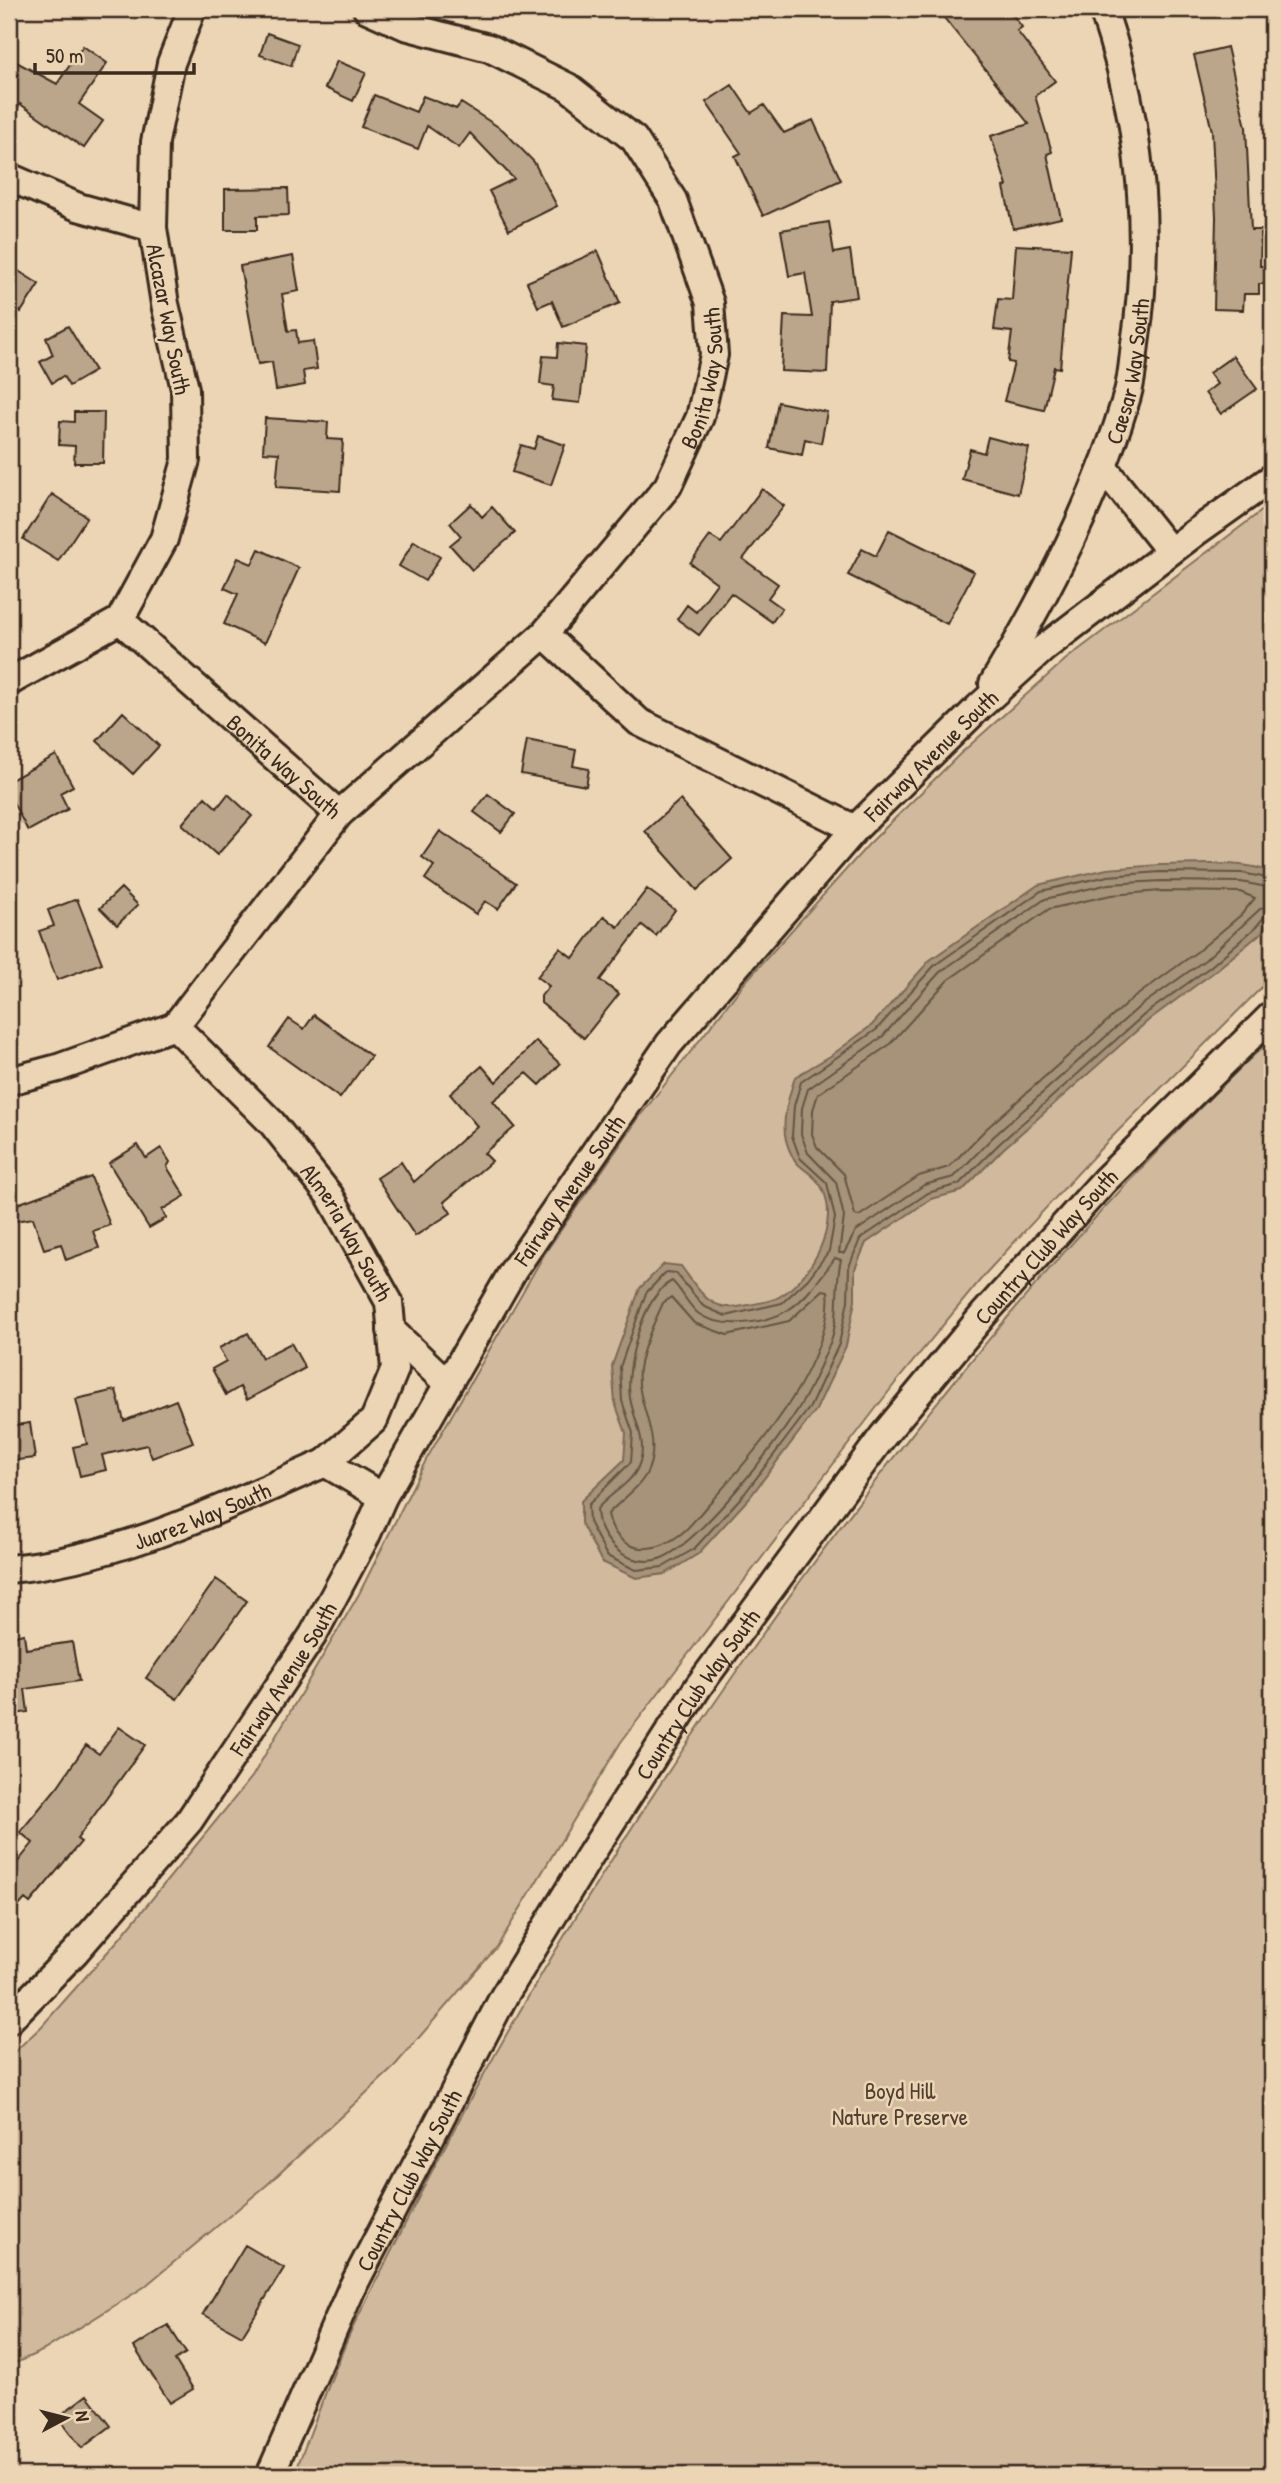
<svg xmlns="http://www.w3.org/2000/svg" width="1281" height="2484" font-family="'Patrick Hand',sans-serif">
<rect width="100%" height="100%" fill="#ecd5b5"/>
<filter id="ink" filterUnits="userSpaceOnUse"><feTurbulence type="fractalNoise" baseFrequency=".0143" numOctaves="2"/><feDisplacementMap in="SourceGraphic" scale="14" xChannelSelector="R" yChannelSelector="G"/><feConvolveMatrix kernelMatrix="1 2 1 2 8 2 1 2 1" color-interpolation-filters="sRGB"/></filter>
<g filter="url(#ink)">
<path fill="#d0b99c" stroke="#86725d" stroke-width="2" d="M1272,503V977L1103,1146L986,1273L896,1382L621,1742L497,1947L391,2070L268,2184L144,2287L44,2350L9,2366V2057L42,2026L120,1938L252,1777L359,1594L426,1460L545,1253L640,1116L747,980L869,844L960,754L1065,660Z
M1272,1038V2475H294C312,2429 329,2382 349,2336C366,2299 386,2263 404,2226C493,2047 597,1876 709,1711C874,1469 1058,1239 1272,1038Z"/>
<path fill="#a7927a" stroke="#7c6855" stroke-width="2" d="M1160,865C1187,865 1251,859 1272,874V918L1261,933L1214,972L1150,1019L1003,1149L962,1191L931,1199L866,1243L855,1269V1301L846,1346L816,1410L750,1497L698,1554L665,1574L636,1578L602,1562L581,1523V1501L624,1460L626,1433L615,1403L612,1366L640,1288L664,1264L681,1266C699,1290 709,1313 743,1306C753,1304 770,1302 779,1297C812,1278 842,1222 821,1186C809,1166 795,1173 786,1140C781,1120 789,1096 795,1077L832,1055L872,1025L930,960L1038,885L1107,869Z"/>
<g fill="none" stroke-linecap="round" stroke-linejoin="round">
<path stroke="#665443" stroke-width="2" d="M1272,879L1242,873L1160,872L1108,876L1041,891L935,965L876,1030L801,1082L794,1106L792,1136L800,1158L827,1183L835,1218L829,1251L808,1279L782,1303L726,1316L703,1306L676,1273L666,1272L646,1293L620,1367L622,1401L633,1433L631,1462L588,1505L589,1522L607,1556L636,1570L663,1567L694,1549L745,1493L810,1407L839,1344L848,1301L849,1267L860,1239L928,1193L959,1184L999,1144L1145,1014L1210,967L1255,928L1265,916L1272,914
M1272,888L1241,882L1161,881L1109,884L1045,899L940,972L882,1037L808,1089L802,1108L801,1134L808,1153L836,1182L844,1217L839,1253H844L856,1231L924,1185L954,1177L993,1137L1139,1007L1205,960L1260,909L1272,906
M1161,891L1240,892L1255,898L1241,915L1198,951L1132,999L986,1129L949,1167L919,1176L859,1216L855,1215L844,1174L817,1147L812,1134L813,1110L818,1094L889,1045L948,980L1049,909L1111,895Z
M835,1258L841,1260C834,1286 841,1315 830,1343C822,1362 813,1384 803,1401C781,1439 700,1542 662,1558C650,1563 637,1561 626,1556C610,1548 597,1528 597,1509C608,1495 631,1484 638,1467C649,1442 634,1422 630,1398C625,1367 642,1296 672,1281C682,1290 688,1306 699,1314C721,1329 766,1324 788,1310C807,1298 822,1276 835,1258Z
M823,1290L828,1291C832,1324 810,1370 793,1397C769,1436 737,1473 706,1507C698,1516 690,1527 681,1534C651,1557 616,1553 608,1514C620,1500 641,1488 648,1470C663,1434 635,1405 639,1369C642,1348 654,1323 663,1303L671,1297L694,1323L727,1335L789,1321Z"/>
</g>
<path fill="#bba68b" stroke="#3b2a1e" stroke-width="2" d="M937,9H1008L1022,27L1017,31L1055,81L1035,96L1052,152L1047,154L1061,218L1013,229L1004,187L1007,186L991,136L1029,124Z
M267,33L298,44L291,66L260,55Z
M83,46L107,63L79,104L103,121L84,148L20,104L9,125V58L57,84Z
M1227,47L1246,127L1251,230H1261L1260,266H1272V284H1259V294H1244L1243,310L1214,309L1216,217L1212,131L1194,55Z
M337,61L366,73L353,101L325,88Z
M732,85L751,113L764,105L784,133L813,120L841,180L763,216L735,156L741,153L706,102Z
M374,95L416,112L423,96L456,109L461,103L503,130L534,162L557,206L509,230L489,191L514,179L470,133L459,148L427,126L418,149L361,127Z
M288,188L289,215L257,216V230H225V189Z
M829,222L834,253L850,250L857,297L830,301L827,373L781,371L784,316L812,317L805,273L789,276L781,230Z
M1016,245L1071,248L1060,368L1054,367L1044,410L1004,401L1014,363L1008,362L1012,332L994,330L998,299L1012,300Z
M598,251L620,303L563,327L552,301L538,307L527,282Z
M293,256L299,291L282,294L288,331L296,330L298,343L313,341L317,369L303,371L305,385L276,390L272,362L258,364L240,266Z
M9,265L39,284L21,312L9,304Z
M68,326L95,371L69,386L63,376L52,383L40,362L53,355L46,338Z
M558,343L586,346L580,403L552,400L554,386L540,384L543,356L557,357Z
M1233,356L1257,389L1221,414L1205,393L1217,384L1209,373Z
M778,402L827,412L821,443L805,439L802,455L769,448Z
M74,412H104L103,463H74L75,446L59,445L60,421L74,422Z
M265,418L328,422L327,439L343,440L340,491L276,487L279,453L263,452Z
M538,436L565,445L551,485L512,472L521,445L534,449Z
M988,437L1029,448L1018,494L962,479L970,449L984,453Z
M762,489L784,506L743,559L778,584L768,598L782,608L772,622L731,593L699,635L677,619L687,605L696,612L717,583L690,563L710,536L721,543Z
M52,494L87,517L58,561L23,539Z
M471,504L482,517L492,507L515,533L472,570L450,545L461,536L450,523Z
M889,530L974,572L947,624L848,575L862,549L876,556Z
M414,541L440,557L425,581L399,566Z
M259,549L299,568L265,643L224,624L238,594L224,588L238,558L252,564Z
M123,712L159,746L133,774L97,741Z
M527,740L576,750L573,766L589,769L586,786L521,774Z
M56,755L73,786L60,793L68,809L28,831L9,795V781Z
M228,794L252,816L217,855L182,824L205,797L217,808Z
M488,794L515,814L501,832L474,812Z
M680,800L732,859L697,890L645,831Z
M440,831L516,883L498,909L485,901L476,914L425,879L434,866L422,857Z
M121,888L138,905L117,925L100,908Z
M647,889L675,910L656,936L642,925L600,980L619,994L584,1038L541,1003V996L549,986L537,977L560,948L573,958L604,916L618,927Z
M77,899L102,963L57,980L39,931L54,926L48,910Z
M314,1015L371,1056L340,1098L269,1047L289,1019L304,1029Z
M536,1041L560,1064L540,1085L527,1073L493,1101L515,1127L484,1153L492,1161L444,1202L451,1213L415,1236L377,1178L401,1162L414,1182L477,1126L450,1094L482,1066L496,1082Z
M138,1145L146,1158L161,1148L170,1162L167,1167L185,1196L162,1210L166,1218L149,1228L109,1163Z
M91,1177L110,1225L93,1231L99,1248L66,1260L61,1244L44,1249L33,1218L9,1222V1207Z
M248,1333L262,1358L291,1343L305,1368L247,1400L240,1387L226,1395L212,1369L226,1361L219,1348Z
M116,1390L124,1421L176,1400L193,1442L152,1458L147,1445L102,1455L106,1470L80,1476L73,1447L87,1444L76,1399Z
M30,1423L35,1458L9,1461V1426Z
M216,1579L247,1601L177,1699L146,1678Z
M24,1634L26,1649L72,1642L79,1681L25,1689L28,1712L9,1715V1637Z
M119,1727L145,1745L77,1839L81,1842L30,1903L25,1899L9,1917V1873L33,1843L20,1832L58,1786L86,1745L99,1754Z
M245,2245L284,2268L242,2336L203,2314Z
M168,2325L186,2353L175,2360L193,2389L170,2403L134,2347Z
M87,2395L111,2426L82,2448L58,2417Z"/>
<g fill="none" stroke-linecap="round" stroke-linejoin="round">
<g stroke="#3b2a1e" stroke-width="32">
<g id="minor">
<path d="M9,177L78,207L153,228"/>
<path d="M1103,467L1170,551"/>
<path id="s1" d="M120,620L339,814"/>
<path d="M544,634L639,722L855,829"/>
<path d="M9,682L120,620L164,539L186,460L185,389L165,304L153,228L155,142L171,63L192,9"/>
<path id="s2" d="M993,684C1047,593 1097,498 1127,396C1132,379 1133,361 1135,344C1153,228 1140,118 1103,9"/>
<path id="s3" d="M175,1026L272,1123L330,1196L389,1302L395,1369L374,1420L325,1463"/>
<path id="s4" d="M9,1081L58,1068L175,1026L339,814L544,634L668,486L700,417L714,355L710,303L673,200L634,139L568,87L489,48L405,26L367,9"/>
<path d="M391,1330L448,1384"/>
<path id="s5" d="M9,1569C120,1559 224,1507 325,1463L383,1497"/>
<path id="s6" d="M9,2020L75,1952L189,1821L313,1635L366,1536L383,1497L513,1271L669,1044L855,829L979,707L1044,648L1196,532L1272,478"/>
<path id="s7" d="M270,2475L351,2290L504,1996L589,1857L698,1687L883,1436L984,1314L1105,1180L1272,1015"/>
</g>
</g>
<use href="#minor" stroke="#ecd5b5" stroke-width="26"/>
</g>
</g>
<g text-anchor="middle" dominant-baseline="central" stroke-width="5" stroke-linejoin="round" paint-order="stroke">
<g font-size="23" fill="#3b2a1e" stroke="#ecd5b5">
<text transform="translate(169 319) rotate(79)">Alcazar Way South</text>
<text stroke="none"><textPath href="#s2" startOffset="343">Caesar Way South</textPath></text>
<text stroke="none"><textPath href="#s4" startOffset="1024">Bonita Way South</textPath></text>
<text stroke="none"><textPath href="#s6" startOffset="1573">Fairway Avenue South</textPath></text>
<text stroke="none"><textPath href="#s1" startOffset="220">Bonita Way South</textPath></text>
<text stroke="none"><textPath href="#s6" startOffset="1006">Fairway Avenue South</textPath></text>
<text stroke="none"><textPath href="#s3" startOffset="270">Almeria Way South</textPath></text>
<text stroke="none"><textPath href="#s7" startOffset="1460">Country Club Way South</textPath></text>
<text stroke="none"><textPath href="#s5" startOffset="201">Juarez Way South</textPath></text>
<text stroke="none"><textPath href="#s6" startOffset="439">Fairway Avenue South</textPath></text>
<text stroke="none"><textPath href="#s7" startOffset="892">Country Club Way South</textPath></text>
<text stroke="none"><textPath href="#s7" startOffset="326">Country Club Way South</textPath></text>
</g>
<g font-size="23" fill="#513f31" stroke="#ecd5b5">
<text x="900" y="2090">Boyd Hill<tspan x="900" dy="26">Nature Preserve</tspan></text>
</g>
</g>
<rect width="1281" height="2484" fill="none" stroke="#ecd5b5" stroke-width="35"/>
<rect x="18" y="18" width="1246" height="2449" fill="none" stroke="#3b2a1e" stroke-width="2.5" filter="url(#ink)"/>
<g transform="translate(66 2418) rotate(83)" stroke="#ecd5b5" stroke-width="5" paint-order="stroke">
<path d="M0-5L12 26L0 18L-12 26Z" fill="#3b2a1e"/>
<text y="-10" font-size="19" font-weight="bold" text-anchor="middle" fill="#3b2a1e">N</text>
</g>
<path d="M35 63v10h159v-10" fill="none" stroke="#3b2a1e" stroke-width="3.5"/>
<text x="46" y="63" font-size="21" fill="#3b2a1e" stroke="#ecd5b5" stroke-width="5" paint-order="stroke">50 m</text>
</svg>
